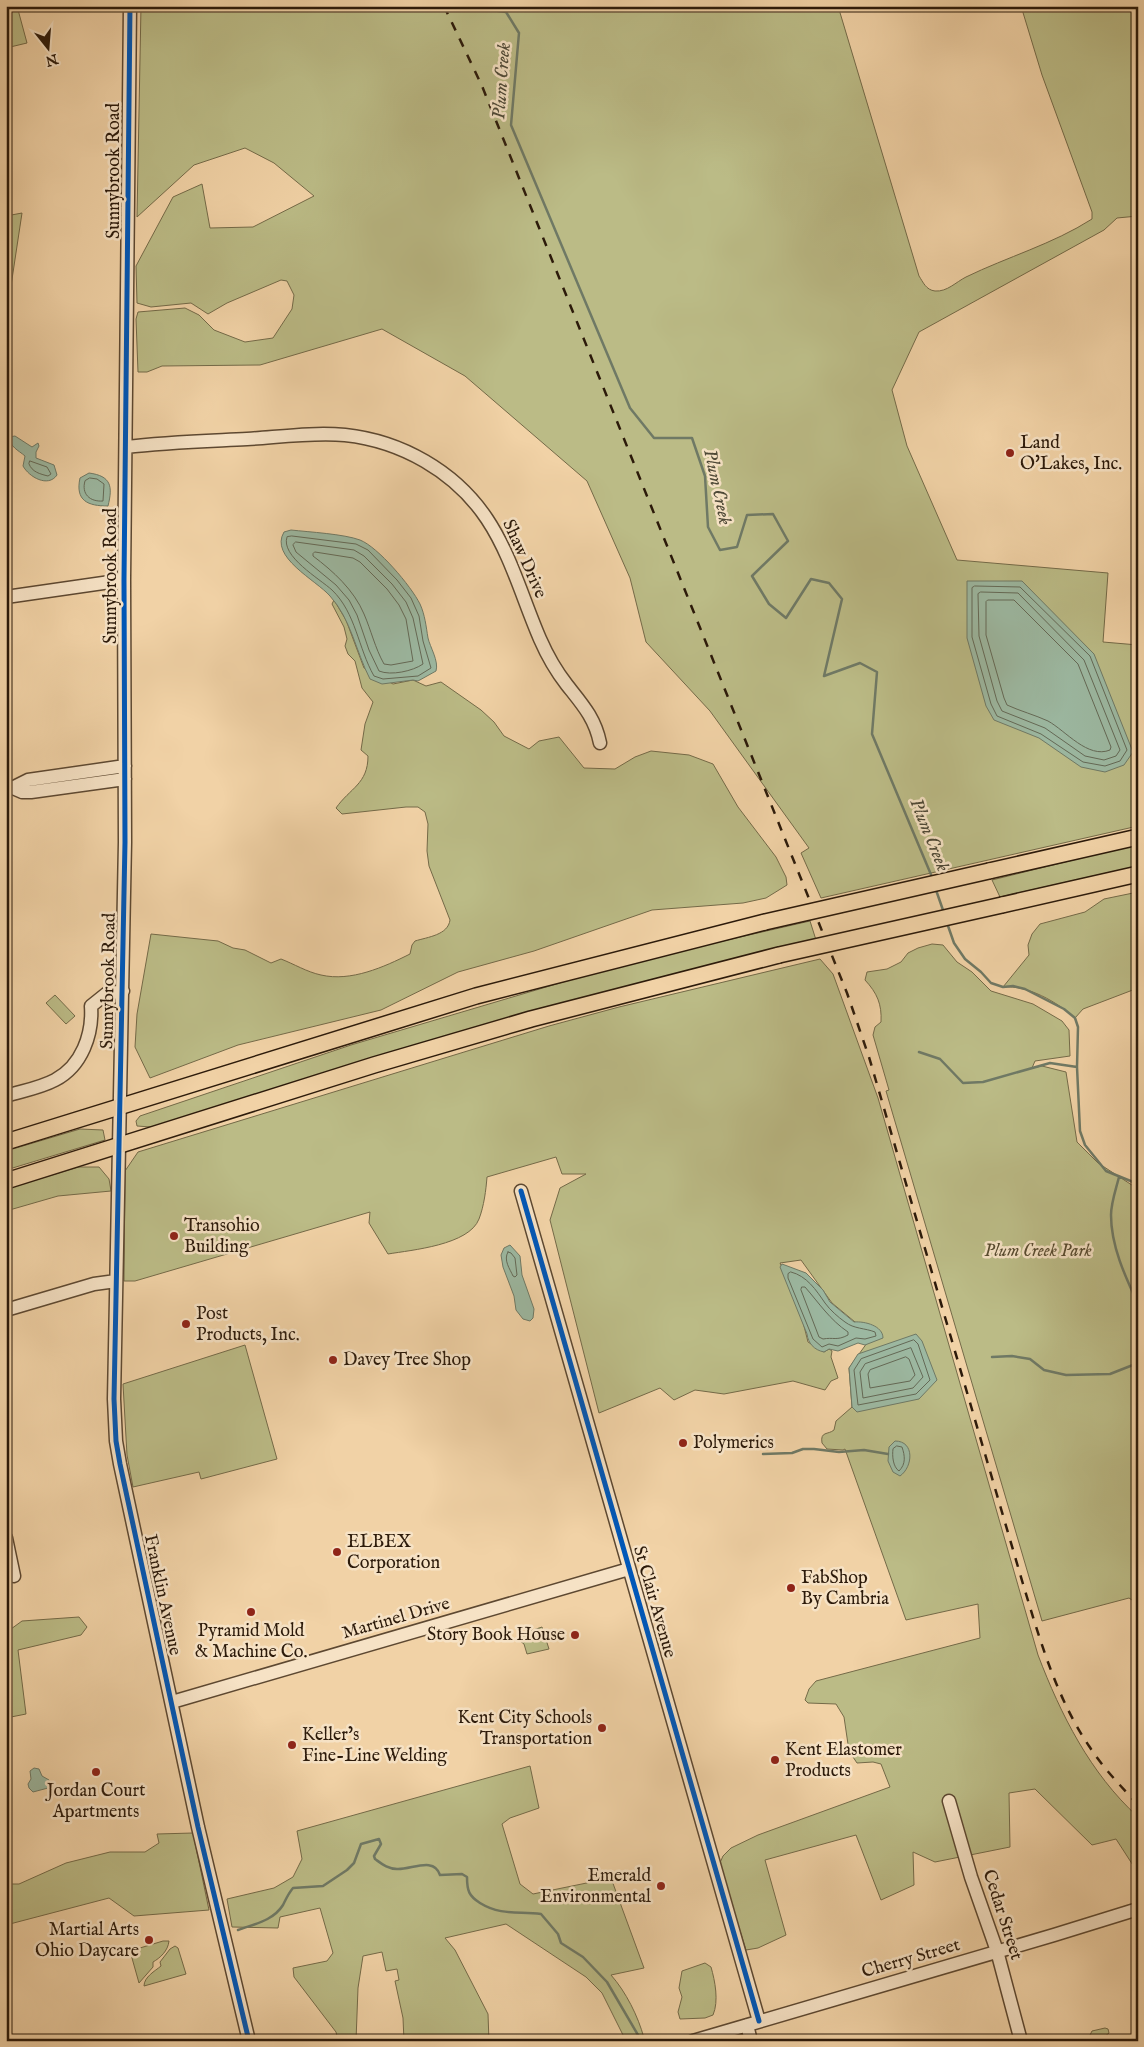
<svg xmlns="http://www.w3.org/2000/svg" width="1144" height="2047" font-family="'IM FELL English',serif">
<rect width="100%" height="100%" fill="#f1d2a6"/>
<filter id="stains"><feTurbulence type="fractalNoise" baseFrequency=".004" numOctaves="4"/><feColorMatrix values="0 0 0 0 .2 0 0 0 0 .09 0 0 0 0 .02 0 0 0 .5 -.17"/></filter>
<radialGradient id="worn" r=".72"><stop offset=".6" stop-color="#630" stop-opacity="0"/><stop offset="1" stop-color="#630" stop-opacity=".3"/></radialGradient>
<path fill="#bbbb86" stroke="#746a48" d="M6,6H17L27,43L6,48Z
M141,6H838L919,276C923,282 926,290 935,291C947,292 956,282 966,277C1007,257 1053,244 1092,219V212L1042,75L1021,6H1138V216L1117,218L1104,230L919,332L892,390L907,446L957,560L1108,573L1103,642L1138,645V826L821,898L801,853L809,848L710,711L646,642L630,578L587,481L465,376L382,329L260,365L162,366L147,372H138L136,319L138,312L185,308L199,315L214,330L245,342L273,338L292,309L294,295L287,281L281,280L227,303L208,314L191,303L151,307L137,303L136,266L173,197L202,184L210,228L253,227L314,196L274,163L245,148L194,165L137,217Z
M22,213L6,319V216Z
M334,600L346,620L364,668L393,684L413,680L426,686L441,682L481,710L494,722L504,736L529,749L539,741L559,737L584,768L615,769L635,757L651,751L689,755L713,764L738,807L776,857L786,877L787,885L766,898L743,903L652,910L534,951L458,972L381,1010L238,1045L150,1078L135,1047L137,1014L151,934L218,941L233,948L245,950L271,963L281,959C294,964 307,972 321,975C351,982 384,967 410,954L412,945L415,941C428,937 448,935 450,920L429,866L427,851L428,824L425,812L418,807H406L342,814L336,808C350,788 368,784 368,756L361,750L365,724L373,702L362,688L355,661L348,654L345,646L347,639L344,627L332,604Z
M1138,844V866L1000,897L992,880Z
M1138,892V988L1083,1009L1075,1018C1057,1002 1028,985 1003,987L1029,955L1028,945L1032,934L1040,924L1085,912L1104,899Z
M810,921L816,940L172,1123L151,1127L137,1126L136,1121L140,1116L351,1045L627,963Z
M932,944L943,945L957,962L972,972L991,991L1033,1004L1062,1021L1069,1030L1070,1056L1035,1061L1032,1068L1042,1066L1066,1072L1077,1142L1098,1163L1138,1189V1604L1129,1598L1042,1621L886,1091L889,1090L873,1035L875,1027L881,1022C882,1004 877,993 865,980L867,972L887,969L901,962L908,953L918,948Z
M820,959L833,974L878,1098L1038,1655C1061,1715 1090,1773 1138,1817V1873L1116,1839L1092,1845L1035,1789L1009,1793L1010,1847L935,1862L913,1852L914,1885L881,1900L856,1835L765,1860L786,1935L758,1948L746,1950L719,1865L723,1856L731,1848L758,1835L890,1787L881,1764L873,1762L857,1763L849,1751L844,1717L836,1704L808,1703L805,1700L809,1689L816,1681L980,1638L978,1604L906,1620L845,1449L843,1450L827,1449L822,1443C820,1431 828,1435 834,1430L836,1421L852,1407L849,1368L872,1336L832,1303L801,1260L780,1263L798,1302L808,1342L824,1352L829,1349L832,1351L831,1357L838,1378L831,1381L825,1390L793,1381L724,1394L695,1390L674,1400L660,1388L599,1413L550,1220L560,1188L586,1174H562L556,1157L487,1177C486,1190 484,1206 479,1219C469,1245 412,1250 388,1254L369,1223L370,1212L135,1281H124L125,1171L138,1152L549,1026L619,1007Z
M55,995L75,1016L66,1024L46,1003Z
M80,1129L103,1130L105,1140L6,1170V1151Z
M78,1167H99L109,1179L111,1191L58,1196L6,1211V1189Z
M245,1345L277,1459L201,1479L199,1472L133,1487L127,1455L123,1384Z
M79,1617L87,1627L81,1635L18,1650L26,1714L6,1718V1629H11L22,1621Z
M542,1627L549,1649L527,1654L524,1644L520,1641L521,1634Z
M530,1766L539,1808L510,1818L502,1824L520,1884L533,1894L611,1878L644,1968L611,1975C626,1992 638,2016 644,2038L639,2041L625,2039L602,1993L586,1977L506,1924L445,1938L455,1950L488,2014L489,2041H404L403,2018L395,1981L399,1980L397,1969L386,1971L382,1952L363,1956L358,1988L356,2041L338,2040L336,2032L294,1977L293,1968L327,1961L333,1953L320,1908L280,1917L278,1928L232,1927L227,1899L274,1888L293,1877L302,1859L297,1831Z
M193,1833L209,1910L134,1916L109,1898L6,1925V1884H19L66,1863L110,1852H145L159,1843L157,1834Z
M163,1941H169C168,1951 160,1958 153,1962V1967L139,1983L130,1951Z
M175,1946L178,1948L186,1974L144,1986C144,1977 155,1971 161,1966L160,1962L170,1949Z
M705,1963L711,1967C715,1981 719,2001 713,2015L705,2018L680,2019L678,2012L682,1997L679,1988L682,1971Z
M1105,2028L1108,2029L1109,2033L1099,2041H1078L1089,2037L1092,2031Z"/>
<path fill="#9cb8a1" stroke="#6f7965" d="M15,436L32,447L38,443L39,446L36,452V458L54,465L57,475C48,488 29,477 23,466L25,456C18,450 10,447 9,437Z
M89,473C111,476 113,486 108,506C88,506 75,501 80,478Z
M291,530C309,532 344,534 360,540C378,547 411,586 420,604C425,615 426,626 428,638C430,647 439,661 436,671L418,681L413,680L382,684L370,679C356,652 351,619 330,596C316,580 269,557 284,532Z
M967,581H1022L1094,654L1133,752L1124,765L1105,772L1081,767L1039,738L994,720L986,706L967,638Z
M510,1245L520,1256L522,1275L534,1309L533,1318L530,1321L523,1319L516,1310L514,1296L503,1267L501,1255L504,1248Z
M782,1264L806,1273L823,1290L830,1302L854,1322C865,1321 883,1326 883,1338L865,1345L858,1343L838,1351L829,1349L824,1352C814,1350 808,1343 807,1334L780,1267Z
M916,1334L922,1341L937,1380L919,1399L857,1412L852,1407L849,1368L858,1354Z
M895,1441C915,1441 913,1467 900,1476L893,1472L888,1461L889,1447Z
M34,1768L39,1769L42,1776L49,1780L50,1784L48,1788L33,1792L29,1788L28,1784L31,1779L30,1771Z"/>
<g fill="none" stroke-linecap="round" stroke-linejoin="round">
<path stroke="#646956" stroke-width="1" d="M30,461L47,467L51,474L48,476C40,474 32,472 29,464Z
M90,478L97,479L104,484L103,501C90,502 81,494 85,481Z
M292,536L356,544L368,550L397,580L411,598L419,616L423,641L431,668L418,676L383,679L374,676C358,648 356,613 332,590C320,579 280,556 287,537Z
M296,542L354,550L364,556L392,584L406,602L413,618L423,664C413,671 391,676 379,671L369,650L357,615L349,600L336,585L296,552L293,545Z
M315,552L353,558L360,562L387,589L399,605L406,619L413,661L391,665L384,664C375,648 371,630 364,614C354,590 333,571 313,556V554Z
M975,586L1020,587L1090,656L1127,750L1120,761L1105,766L1083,762L1041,734L997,716L991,704L972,637V588Z
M981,592L1018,593L1084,660L1120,750L1116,756L1104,760L1085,756L1045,728L1002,711L997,701L979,636L978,594Z
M988,600H1014L1078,664L1111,747L1110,750C1088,759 1066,731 1048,721C1035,715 1020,711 1007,705L1004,698L986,635V602Z
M508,1252L511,1253L515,1258L517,1275L515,1277L513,1276C510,1269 503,1260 508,1252Z
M791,1272C807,1276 816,1290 825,1303C830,1310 838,1317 845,1322C854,1329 865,1328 875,1332L876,1336L865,1339L856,1338L838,1346L829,1344L822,1347L813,1339L788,1278V1274Z
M802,1287H805C819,1303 830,1320 848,1332V1335C837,1341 833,1337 823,1339L819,1337L801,1290Z
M914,1340L918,1344L930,1380L916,1394L858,1405L854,1370L861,1359Z
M911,1348L923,1377L913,1388L863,1398L860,1372L865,1364Z
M906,1357L909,1359L915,1375L910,1381L870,1388L868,1374L870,1370Z
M897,1446L902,1447C905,1456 906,1464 899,1471C893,1467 892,1456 893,1449Z"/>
<path stroke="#6f7965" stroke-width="2.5" d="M473,6L476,8L506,12L519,33L511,125L630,408L654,438H692L705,476L708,527L720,550L737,547L747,515L773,514L788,541L752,576L769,604L786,618L811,579L829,583L842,599L824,676L860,663L877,672L872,734L932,877
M936,890L944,913
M947,923L954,943L965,959L981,972L991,983L1003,987L1013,986L1025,989L1064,1009L1075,1018L1078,1027L1077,1067L1080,1131L1085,1145L1106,1171L1138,1184
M919,1052L940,1059L963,1083L983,1082L1050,1063L1077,1067
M1119,1177C1116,1189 1111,1203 1111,1215C1111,1246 1125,1276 1138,1304
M992,1357L1012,1356L1030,1359L1044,1370L1066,1375L1110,1374L1138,1363
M763,1454L792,1453L803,1449H814L839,1452L864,1450L888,1454
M238,1930C254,1924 273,1921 283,1905C286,1899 288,1894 293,1888L323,1886L347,1870L354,1863L361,1844L379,1839L381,1844L374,1856L375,1859C382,1864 388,1869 397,1869C411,1870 434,1856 440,1875L462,1874L467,1877C467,1891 469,1896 480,1903C501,1916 519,1911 541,1914L558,1934L561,1943L583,1957L607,1982L638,2035"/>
<g stroke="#5d4831" stroke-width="15">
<path id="minor" d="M130,6L124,580L125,842L114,1399L116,1441L120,1464L198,1827L249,2041
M126,447C166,442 207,441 247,439C279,437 313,432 345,435C401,441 455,471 487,519C511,555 523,600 540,639C547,655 556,671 567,685C582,704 595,718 600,743
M6,597L124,580
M6,785L22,792H31L125,779
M12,788L28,780L125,766
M6,1096C22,1091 40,1088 55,1080C82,1066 93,1034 91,1006L106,994L123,991
M521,1191L759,2021
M6,1310L94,1284L116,1281
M6,1538L14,1576
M172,1702L629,1569
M949,1801L971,1877L997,1951L1021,2041
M747,2025L751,2041
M693,2041L1054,1935L1138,1909"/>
</g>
<g stroke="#2c1a0a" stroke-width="18">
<path id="major" d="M989,871L1138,837
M1002,905L1138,874
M6,1142L476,996L765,922
M6,1181L374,1065L531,1019L779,955"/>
</g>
<use href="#minor" stroke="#f6e2c5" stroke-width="12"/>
<use href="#major" stroke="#f1d2a6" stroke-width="15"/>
<path stroke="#2c1a0a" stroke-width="2.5" stroke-dasharray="9 9" stroke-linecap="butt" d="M444,6L482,86L847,993L869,1057L1023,1584C1040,1640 1056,1697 1089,1746C1103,1768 1121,1786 1138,1805"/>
<g stroke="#2c1a0a" stroke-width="18" stroke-linecap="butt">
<path id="major-bridge" d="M765,922L989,871
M779,955L1002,905"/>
</g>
<use href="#major-bridge" stroke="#f1d2a6" stroke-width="15"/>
<g stroke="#f6e2c5" stroke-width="8">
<path id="cycleway" d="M130,6L124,580L125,842L114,1399L116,1441L120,1464L198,1827L249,2041
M521,1191L759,2021"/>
</g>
<use href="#cycleway" stroke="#0057b8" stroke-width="5"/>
</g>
<g fill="#8f2418" stroke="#f6e2c5" stroke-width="2">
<circle cx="1010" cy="453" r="5"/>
<circle cx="174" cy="1236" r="5"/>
<circle cx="186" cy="1324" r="5"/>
<circle cx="333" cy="1360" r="5"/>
<circle cx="683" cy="1443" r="5"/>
<circle cx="337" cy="1552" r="5"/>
<circle cx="791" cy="1588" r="5"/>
<circle cx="251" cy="1612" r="5"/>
<circle cx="575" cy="1635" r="5"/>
<circle cx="602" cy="1728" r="5"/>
<circle cx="292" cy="1745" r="5"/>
<circle cx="775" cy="1760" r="5"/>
<circle cx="96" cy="1772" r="5"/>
<circle cx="661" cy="1886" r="5"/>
<circle cx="149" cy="1940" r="5"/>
</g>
<g text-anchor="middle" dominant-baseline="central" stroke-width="5" stroke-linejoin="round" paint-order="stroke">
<g font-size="18" fill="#2c1a0a" stroke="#f6e2c5">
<text transform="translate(114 171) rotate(-90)">Sunnybrook Road</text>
<text transform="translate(524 559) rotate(66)">Shaw Drive</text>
<text transform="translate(111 576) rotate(-90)">Sunnybrook Road</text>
<text transform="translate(109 981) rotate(-89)">Sunnybrook Road</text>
<text transform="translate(162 1595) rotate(78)">Franklin Avenue</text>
<text transform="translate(654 1602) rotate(74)">St Clair Avenue</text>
<text transform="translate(396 1619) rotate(-16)">Martinel Drive</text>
<text transform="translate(1002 1915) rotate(72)">Cedar Street</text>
<text transform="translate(911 1959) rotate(-16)">Cherry Street</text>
</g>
<g font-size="18" fill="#2c1a0a" stroke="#f6e2c5" text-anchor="start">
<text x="1020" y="443">Land<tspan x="1020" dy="21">O'Lakes, Inc.</tspan></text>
<text x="184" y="1226">Transohio<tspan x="184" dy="21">Building</tspan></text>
<text x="196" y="1314">Post<tspan x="196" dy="21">Products, Inc.</tspan></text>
<text x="343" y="1360">Davey Tree Shop</text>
<text x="693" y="1443">Polymerics</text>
<text x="347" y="1542">ELBEX<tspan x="347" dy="21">Corporation</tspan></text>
<text x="801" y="1578">FabShop<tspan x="801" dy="21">By Cambria</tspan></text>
<text x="251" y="1631" text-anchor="middle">Pyramid Mold<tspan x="251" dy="21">&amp; Machine Co.</tspan></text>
<text x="565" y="1635" text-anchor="end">Story Book House</text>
<text x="592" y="1718" text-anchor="end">Kent City Schools<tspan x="592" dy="21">Transportation</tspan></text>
<text x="302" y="1735">Keller’s<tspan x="302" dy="21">Fine-Line Welding</tspan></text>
<text x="785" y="1750">Kent Elastomer<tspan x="785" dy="21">Products</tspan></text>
<text x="96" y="1791" text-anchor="middle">Jordan Court<tspan x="96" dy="21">Apartments</tspan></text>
<text x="651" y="1876" text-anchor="end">Emerald<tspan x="651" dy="21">Environmental</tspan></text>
<text x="139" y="1930" text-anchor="end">Martial Arts<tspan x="139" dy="21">Ohio Daycare</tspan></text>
</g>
<g font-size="18" font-style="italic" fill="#574a2f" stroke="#f6e2c5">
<text x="1038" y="1251">Plum Creek Park</text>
</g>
<g font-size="19" font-style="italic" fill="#4e4937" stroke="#f6e2c5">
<text transform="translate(502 81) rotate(-86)">Plum Creek</text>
<text transform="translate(717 487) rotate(78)">Plum Creek</text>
<text transform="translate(929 835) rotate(68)">Plum Creek</text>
</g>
</g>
<rect width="1144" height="2047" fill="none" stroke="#f1d2a6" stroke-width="25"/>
<rect x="8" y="8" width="1129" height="2032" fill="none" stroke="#2c1a0a" stroke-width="2.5"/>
<rect x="12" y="12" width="1119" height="2022" fill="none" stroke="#2c1a0a"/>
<g transform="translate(48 48) rotate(163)" stroke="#f6e2c5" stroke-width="4" paint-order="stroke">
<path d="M0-4L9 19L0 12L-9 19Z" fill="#2c1a0a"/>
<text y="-8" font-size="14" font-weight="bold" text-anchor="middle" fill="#2c1a0a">N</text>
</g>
<rect width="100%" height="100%" filter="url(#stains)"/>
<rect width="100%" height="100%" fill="url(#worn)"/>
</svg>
